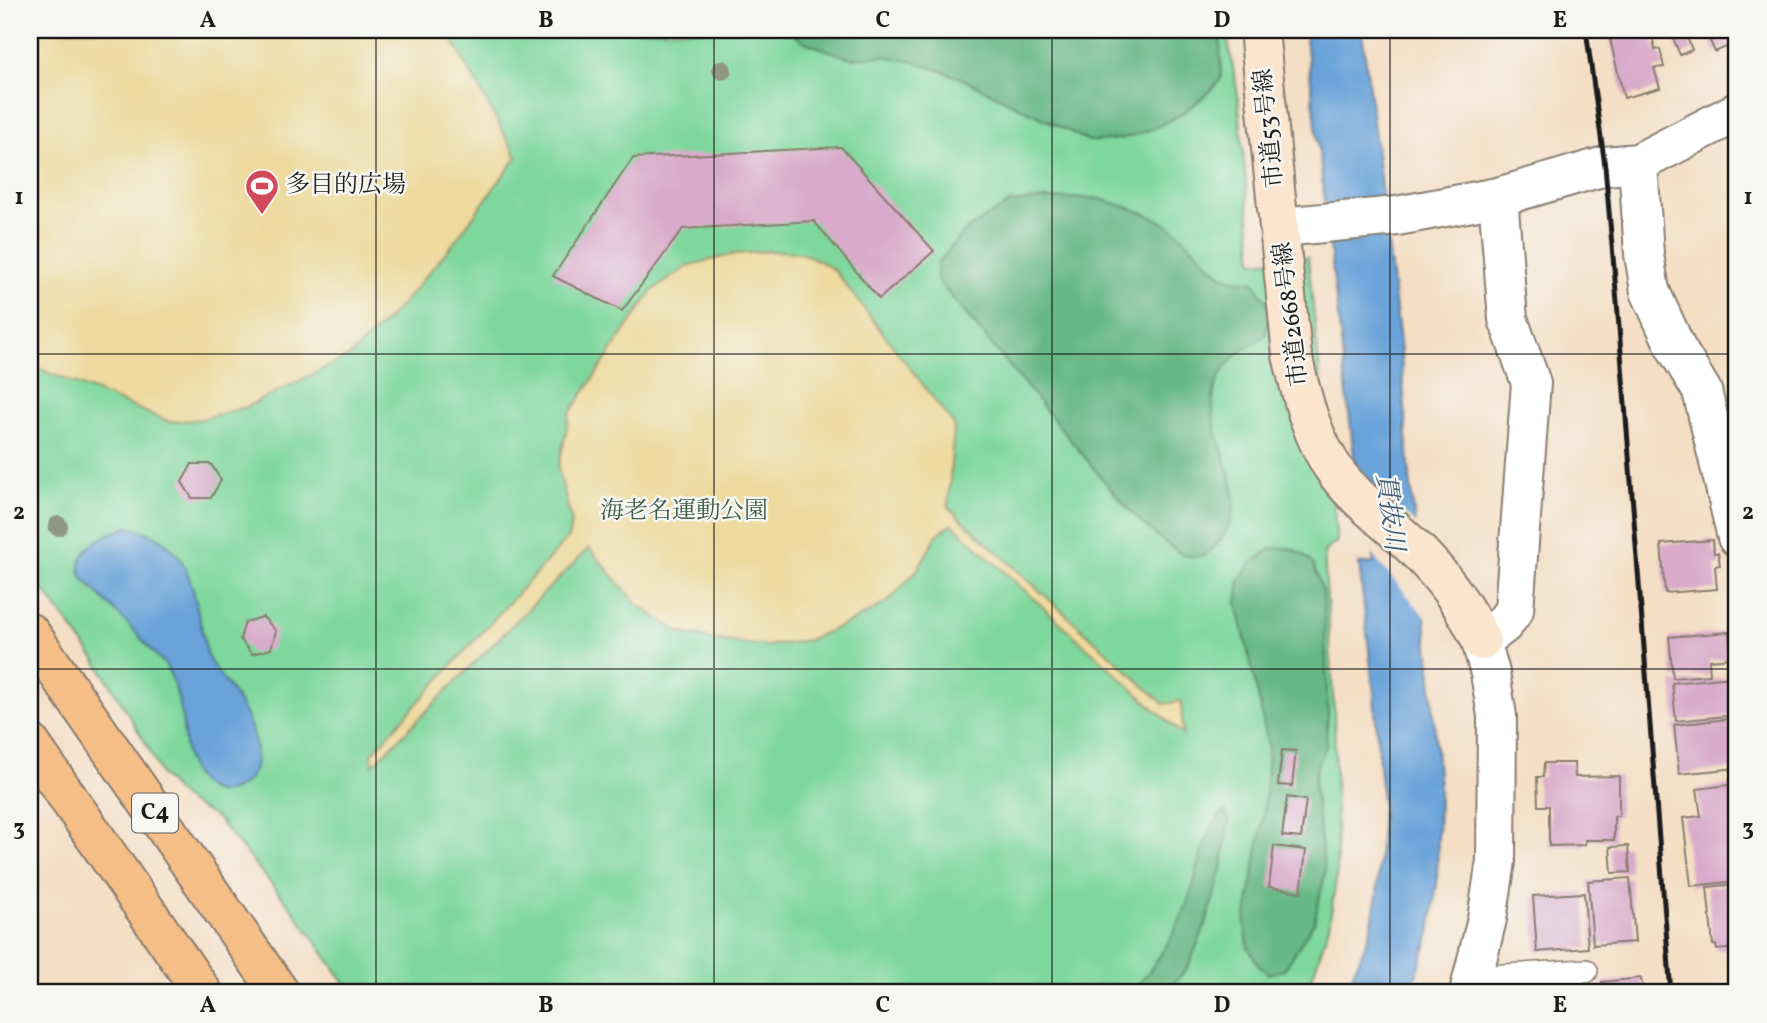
<svg xmlns="http://www.w3.org/2000/svg" width="1767" height="1023" font-family="Vollkorn,'Noto Serif JP',serif">
<rect width="100%" height="100%" fill="#f6f6f2"/>
<filter id="ink" filterUnits="userSpaceOnUse"><feTurbulence type="fractalNoise" baseFrequency=".0143" numOctaves="2"/><feDisplacementMap in="SourceGraphic" scale="14" xChannelSelector="R" yChannelSelector="G"/><feConvolveMatrix kernelMatrix="1 2 1 2 8 2 1 2 1" color-interpolation-filters="sRGB"/></filter>
<filter id="wash" filterUnits="userSpaceOnUse"><feTurbulence type="fractalNoise" baseFrequency=".00686" numOctaves="4" result="noise"/><feDisplacementMap in="SourceGraphic" scale="28" xChannelSelector="R" yChannelSelector="G"/><feGaussianBlur stdDeviation="1.57" result="paint"/><feColorMatrix in="noise" values="0 0 0 0 0 0 0 0 0 0 0 0 0 0 0 0 0 1.4 0 .05"/><feComposite in="paint" operator="in"/></filter>
<g filter="url(#wash)">
<rect width="100%" height="100%" fill="#f4dec4"/>
<path fill="#7ed79c" stroke="#4d7a5c" stroke-width="2" d="M30,30H1226L1238,96L1253,262L1308,257L1337,541L1324,552L1334,711L1337,872L1329,926L1307,993H352L293,910L217,818L185,800L161,775L148,747L99,665L30,571Z"/>
<path fill="#66b884" stroke="#416a50" stroke-width="2" d="M786,30H1220L1221,79C1189,116 1138,143 1089,141L956,76L914,62L883,56L850,58L807,43Z
M1096,198C1122,205 1148,212 1171,227C1191,240 1211,274 1233,280C1240,282 1247,280 1254,282L1271,309L1265,336C1242,350 1223,360 1215,388C1200,447 1269,497 1209,552C1199,560 1185,557 1175,550C1135,523 1104,480 1073,443C1028,388 983,334 937,280V264L966,230L1010,203L1045,199Z
M1272,548H1289L1303,554L1313,564L1323,591L1328,714L1326,747L1317,765L1314,785L1325,874L1314,922L1284,970L1269,974L1259,966L1248,947L1245,922L1264,814L1268,746L1258,695L1237,604L1240,579L1251,563Z
M1225,811L1229,820L1222,869L1206,924L1188,967L1166,993H1129C1153,973 1179,927 1190,896C1199,868 1202,832 1225,811Z"/>
<path fill="#eeda9e" stroke="#857b5d" stroke-width="2" d="M30,30H447L517,157L452,245L398,309L350,356L246,407L202,419L170,422L37,368L30,361Z
M770,251C799,251 811,254 834,270L954,425L948,507L1164,704L1181,701L1183,735L952,524L937,535L918,569L888,602L851,622L808,640L766,646L716,640L679,632L638,605L589,548L373,765L372,753L568,538L572,522L558,469L570,413L652,291L688,266L734,254Z"/>
<path fill="#69a3d9" stroke="#42607a" stroke-width="2" d="M1305,30H1362L1400,342L1410,478L1430,664L1439,790L1437,884L1430,933L1411,993H1345L1370,933L1377,895L1382,805L1374,694L1359,564L1374,563L1354,456Z
M128,527C190,539 191,583 203,635C205,641 205,649 207,655C211,665 219,674 225,682C241,704 257,730 256,759C256,785 223,803 203,785C183,767 185,741 182,716C179,700 174,680 166,666C162,660 156,656 151,650C130,624 105,602 82,577C71,550 106,534 128,527Z"/>
<path fill="#f4dec4" d="M1352,461L1377,491L1419,526L1429,621L1368,550Z"/>
<g id="blocks">
<path fill="#d9aaca" d="M1651,30L1655,50L1660,49L1664,67L1654,68L1660,88L1624,98L1608,31Z
M1670,30H1684L1692,50L1680,55Z
M1705,30H1737V42L1715,52Z
M841,147L934,251L879,299L814,221L683,229L622,311L553,276L633,158Z
M192,464H211L221,480L211,498H192L182,482Z
M1713,540L1714,553H1718L1720,565L1715,566L1717,589L1665,593L1661,544Z
M263,617L276,631L271,649L252,654L240,639L245,622Z
M1729,632L1731,658L1709,660L1710,675L1673,678L1669,637Z
M1732,677L1736,715L1676,721L1672,683Z
M1737,718V768L1679,774L1674,725Z
M1282,750L1296,751L1292,786L1278,785Z
M1544,763H1574L1575,777L1619,776V816H1614V840H1585V845L1549,846V806H1538L1537,777H1543Z
M1737,784V881L1691,886L1683,818L1701,816L1697,789Z
M1287,797L1306,800L1301,838L1282,836Z
M1274,846L1306,850L1301,892L1269,887Z
M1628,846L1630,872L1612,873L1610,847Z
M1630,878L1635,942L1593,945L1588,881Z
M1737,884V948L1717,950L1716,945H1713L1707,887Z
M1584,893L1588,948L1537,952L1533,896Z
M1641,978L1643,993H1603L1602,982Z"/>
</g>
</g>
<g filter="url(#ink)">
<use href="#blocks" fill-opacity="0" stroke="#887d70" stroke-width="2"/>
<g fill="none" stroke-linecap="round" stroke-linejoin="round">
<g stroke="#887d70" stroke-width="26">
<path id="lane" d="M1474,978L1586,971"/>
</g>
<g stroke="#887d70" stroke-width="42">
<path id="street" d="M1638,163L1644,254L1650,291L1676,348L1702,391L1737,537
M1281,227L1397,216L1498,197L1605,166L1638,163L1737,112
M1469,993L1487,919L1496,861L1497,716L1490,673L1481,641L1503,625L1514,610L1531,383L1508,319L1498,197"/>
</g>
<g stroke="#887d70" stroke-width="42">
<path id="secondary" d="M1259,30L1292,355C1302,398 1312,440 1338,475C1358,501 1385,520 1408,542C1439,571 1464,603 1481,641"/>
</g>
<g stroke="#887d70" stroke-width="42">
<path id="highway" d="M30,633L280,993
M30,743L203,993"/>
</g>
<use href="#lane" stroke="#fff" stroke-width="23"/>
<use href="#street" stroke="#fff" stroke-width="38"/>
<use href="#secondary" stroke="#fbe5cf" stroke-width="38"/>
<use href="#highway" stroke="#f5be86" stroke-width="38"/>
<path stroke="#1c1c1c" stroke-width="5" d="M1586,30L1605,166L1617,302L1671,993"/>
</g>
<g fill="#909780">
<circle cx="722" cy="70" r="10"/>
<circle cx="58" cy="526" r="10"/>
</g>
</g>
<path fill="none" stroke="#1c1c1c" stroke-width="2" stroke-opacity="0.55" d="M376,30V993M714,30V993M1052,30V993M1390,30V993M30,354H1737M30,669H1737"/>
<defs>
<g id="stadium-pin" transform="scale(1.75)"><path d="M0 17L-7.5 6A9.5 9.5 0 1 1 7.5 6Z" fill="#d1495b" stroke="#f6f6f2"/><path d="M0-5a6.5 5 0 1 0 0 10a6.5 5 0 1 0 0-10ZM-3.5-1.8h7v3.6h-7Z" fill="#fff"/></g>
</defs>
<g fill-rule="evenodd">
<use href="#stadium-pin" x="262" y="186"/>
</g>
<g text-anchor="middle" dominant-baseline="central" stroke-width="5" stroke-linejoin="round" paint-order="stroke">
<rect fill="#f6f6f2" stroke="#5d5d5c" stroke-width="2" x="132" y="793.5" width="46" height="39" rx="5"/>
<g font-size="23" font-weight="bold" fill="#1c1c1c">
<text x="155" y="813">C4</text>
</g>
<g font-size="24" fill="#1c1c1c" stroke="#f6f6f2">
<text transform="translate(1270 128) rotate(-96)">市道53号線</text>
<text transform="translate(1292 314) rotate(-97)">市道2668号線</text>
</g>
<g font-size="24" fill="#1c1c1c" stroke="#f6f6f2" text-anchor="start">
<text x="286" y="186">多目的広場</text>
</g>
<g font-size="24" fill="#3e5d49" stroke="#f6f6f2">
<text x="684" y="512">海老名運動公園</text>
</g>
<g font-size="26" font-style="italic" fill="#3f5971" stroke="#f6f6f2">
<text transform="translate(1389 512) rotate(83)">貫抜川</text>
</g>
</g>
<rect width="1767" height="1023" fill="none" stroke="#f6f6f2" stroke-width="77"/>
<rect x="38" y="38" width="1690" height="946" fill="none" stroke="#1c1c1c" stroke-width="2.5"/>
<g font-size="23" text-anchor="middle" font-weight="bold" fill="#1c1c1c">
<text x="208" y="27">A</text>
<text x="546" y="27">B</text>
<text x="883" y="27">C</text>
<text x="1222" y="27">D</text>
<text x="1560" y="27">E</text>
<text x="19" y="204">1</text>
<text x="1748" y="204">1</text>
<text x="19" y="519">2</text>
<text x="1748" y="519">2</text>
<text x="19" y="835">3</text>
<text x="1748" y="835">3</text>
<text x="208" y="1012">A</text>
<text x="546" y="1012">B</text>
<text x="883" y="1012">C</text>
<text x="1222" y="1012">D</text>
<text x="1560" y="1012">E</text>
</g>
</svg>
